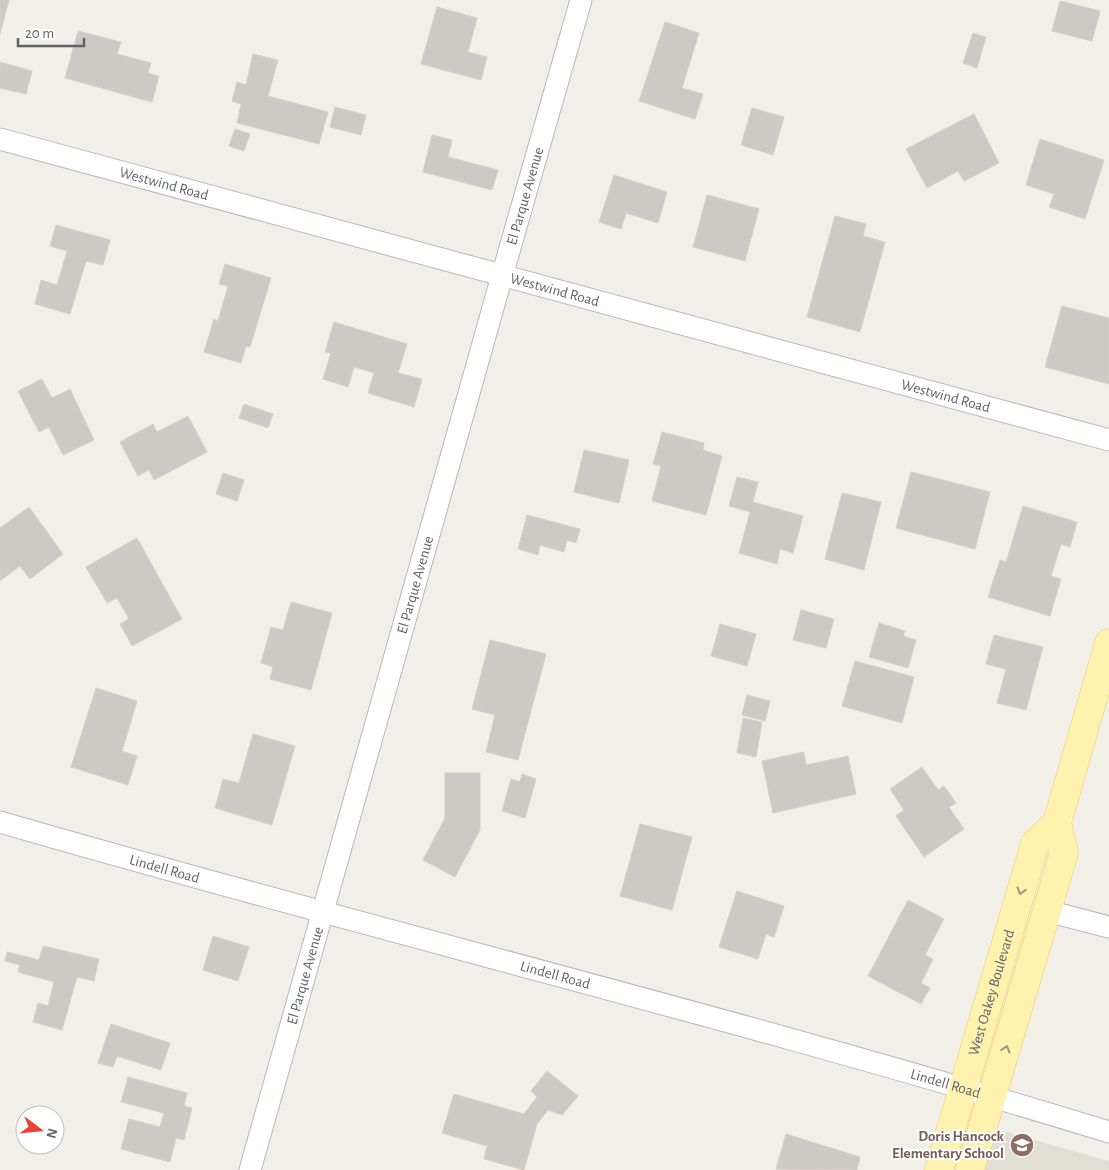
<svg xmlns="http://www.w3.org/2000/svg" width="1109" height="1170" font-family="'Alegreya Sans',sans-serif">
<rect width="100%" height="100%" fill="#f1efe8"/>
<path fill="#e1ded6" d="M996,1129L1109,1161V1170H984Z"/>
<path fill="#cccac5" stroke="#d6d1c6" d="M0,0H9L0,34Z
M1060,1L1100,11L1092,41L1052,31Z
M437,7L477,18L468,52L487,57L481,80L421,64Z
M665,22L699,33L682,88L703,94L695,119L639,101Z
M78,31L121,42L117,54L151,63L148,73L159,76L152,102L65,78Z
M973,33L986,37L977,68L963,63Z
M253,54L278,60L268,96L328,112L319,144L237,123L241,104L232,101L237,82L246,85Z
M0,62L32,71L26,94L0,88Z
M335,107L366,115L361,135L330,127Z
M752,108L784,117L773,155L741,145Z
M974,114L999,163L964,181L958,171L927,188L906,149Z
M235,129L250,134L244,151L229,146Z
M432,135L452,140L448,157L498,170L492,190L423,172Z
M1040,139L1104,160L1085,219L1049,207L1054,194L1026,185Z
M614,175L667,192L658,223L626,213L621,229L599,222Z
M707,195L759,209L745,261L693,247Z
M835,216L866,224L863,236L885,242L860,332L807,317Z
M56,225L110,240L103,265L86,261L70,314L35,304L41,280L57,285L67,251L50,246Z
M225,264L271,278L250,347L246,346L241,363L204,352L214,319L218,321L228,286L219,284Z
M1062,306L1109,318V384L1045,367Z
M334,322L407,344L398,373L422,379L414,407L368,393L374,373L354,367L348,387L323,379L331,353L325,352Z
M42,379L52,398L70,389L94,440L63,455L49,427L39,432L18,391Z
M244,404L273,414L268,428L239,418Z
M188,416L207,452L154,480L149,470L138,476L120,442L153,424L157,432Z
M662,432L704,443L703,450L722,456L706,515L652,501L661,466L653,464Z
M584,450L629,460L619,503L574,492Z
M911,472L990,492L975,549L896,528Z
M223,473L244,480L237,501L216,494Z
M737,477L758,482L753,502L803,516L793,553L780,549L777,564L739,553L750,512L729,506Z
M842,493L881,502L864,570L825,559Z
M1023,506L1077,522L1070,547L1061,544L1051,576L1061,579L1050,616L988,597L1000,560L1006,562Z
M29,507L63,554L30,579L20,566L0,581V528Z
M527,515L580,529L576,543L567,540L564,552L540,545L538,555L518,549Z
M137,538L182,619L132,646L120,624L129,619L117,598L107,603L86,567Z
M291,602L332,613L311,690L270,679L273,667L261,663L271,627L283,630Z
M801,610L834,619L826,648L793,640Z
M879,623L905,631L903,636L916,640L908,668L869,657Z
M720,624L756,634L747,666L711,656Z
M994,635L1043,647L1026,710L997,703L1006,669L986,664Z
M490,640L546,654L518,760L486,752L495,715L472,709Z
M855,661L914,677L902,723L842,706Z
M96,688L137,701L122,751L137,756L128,785L71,767Z
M747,695L770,701L765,721L742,715Z
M743,718L762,722L756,757L737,753Z
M253,734L295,746L272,825L215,808L223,779L239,783Z
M804,752L806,765L848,756L856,794L773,813L762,761Z
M922,767L938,790L944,786L956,803L949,807L964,829L924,857L896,816L904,810L890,789Z
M445,773H480V830L455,877L423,860L445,818Z
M522,774L536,779L525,818L502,811L511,779L520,782Z
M640,824L692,837L672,910L620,896Z
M737,891L784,906L774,937L766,934L758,959L719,947Z
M908,900L944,919L925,955L933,959L921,983L930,988L921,1004L868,976Z
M213,936L249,947L238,981L203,970Z
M43,946L99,959L94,981L77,977L62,1030L33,1022L38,1003L48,1006L54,982L18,972L20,965L5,961L7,952L39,960Z
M111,1024L170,1043L161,1070L117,1056L113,1067L98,1063Z
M547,1071L578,1096L562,1115L548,1110L537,1124L524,1170L484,1159L487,1146L442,1133L454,1094L524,1114L537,1097L531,1091Z
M128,1077L187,1093L184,1106L192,1108L184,1140L176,1138L170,1162L121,1149L129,1119L160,1127L164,1113L121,1102Z
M786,1134L860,1157L857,1170L776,1169Z"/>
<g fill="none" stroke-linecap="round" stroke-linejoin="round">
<g stroke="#b5b8bc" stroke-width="23">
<g id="minor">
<path id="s1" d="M0,139L1109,440"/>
<path id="s2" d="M0,822C369,929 742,1019 1109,1132"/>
<path d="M1047,911L1109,927"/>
<path id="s3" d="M250,1170L502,276L581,0"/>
</g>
</g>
<g stroke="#f2c960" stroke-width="29">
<g id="major">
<path id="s4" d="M939,1170L1035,844L1057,823"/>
<path d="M970,1170L1064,853L1057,823L1109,643"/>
</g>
</g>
<use href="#minor" stroke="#fff" stroke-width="21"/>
<use href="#major" stroke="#fff2af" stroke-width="28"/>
</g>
<defs><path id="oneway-chevron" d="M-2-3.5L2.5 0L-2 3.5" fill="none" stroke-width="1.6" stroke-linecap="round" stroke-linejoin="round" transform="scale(1.25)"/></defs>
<g stroke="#979581">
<use href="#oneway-chevron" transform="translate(1021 891) rotate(106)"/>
<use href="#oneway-chevron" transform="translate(1006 1049) rotate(-74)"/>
</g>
<defs>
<g id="school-disc" transform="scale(1.25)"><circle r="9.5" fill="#8d6e63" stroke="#fff"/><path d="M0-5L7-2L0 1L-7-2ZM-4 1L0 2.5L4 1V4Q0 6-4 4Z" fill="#fff"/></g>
</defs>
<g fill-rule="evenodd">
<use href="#school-disc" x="1022" y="1145"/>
</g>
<g text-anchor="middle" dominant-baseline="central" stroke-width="4" stroke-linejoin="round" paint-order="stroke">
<g font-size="15" fill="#5f6368" stroke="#fff">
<text stroke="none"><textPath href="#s1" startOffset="170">Westwind Road</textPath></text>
<text stroke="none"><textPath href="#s3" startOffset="1012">El Parque Avenue</textPath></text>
<text stroke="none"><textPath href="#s1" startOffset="575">Westwind Road</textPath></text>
<text stroke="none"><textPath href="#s1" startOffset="980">Westwind Road</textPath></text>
<text stroke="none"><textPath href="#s3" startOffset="608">El Parque Avenue</textPath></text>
<text stroke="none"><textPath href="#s2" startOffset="171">Lindell Road</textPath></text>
<text stroke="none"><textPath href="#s3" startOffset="202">El Parque Avenue</textPath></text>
<text stroke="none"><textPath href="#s2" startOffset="576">Lindell Road</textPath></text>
<text stroke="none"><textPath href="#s4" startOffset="185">West Oakey Boulevard</textPath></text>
<text stroke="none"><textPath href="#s2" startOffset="981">Lindell Road</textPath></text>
</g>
<g font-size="15" font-weight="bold" fill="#785e54" stroke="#fff" text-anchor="end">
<text x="1004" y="1136">Doris Hancock<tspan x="1004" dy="17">Elementary School</tspan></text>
</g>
</g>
<g transform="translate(40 1130) rotate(106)"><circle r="24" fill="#ffffff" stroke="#bfc1c3"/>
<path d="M0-4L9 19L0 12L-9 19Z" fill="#ea4335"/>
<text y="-8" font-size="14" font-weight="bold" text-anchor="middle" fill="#5f6368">N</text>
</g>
<path d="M18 38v8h66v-8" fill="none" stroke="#5f6368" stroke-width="2.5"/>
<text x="25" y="38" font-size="15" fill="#5f6368" stroke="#ffffff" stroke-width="4" paint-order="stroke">20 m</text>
</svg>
